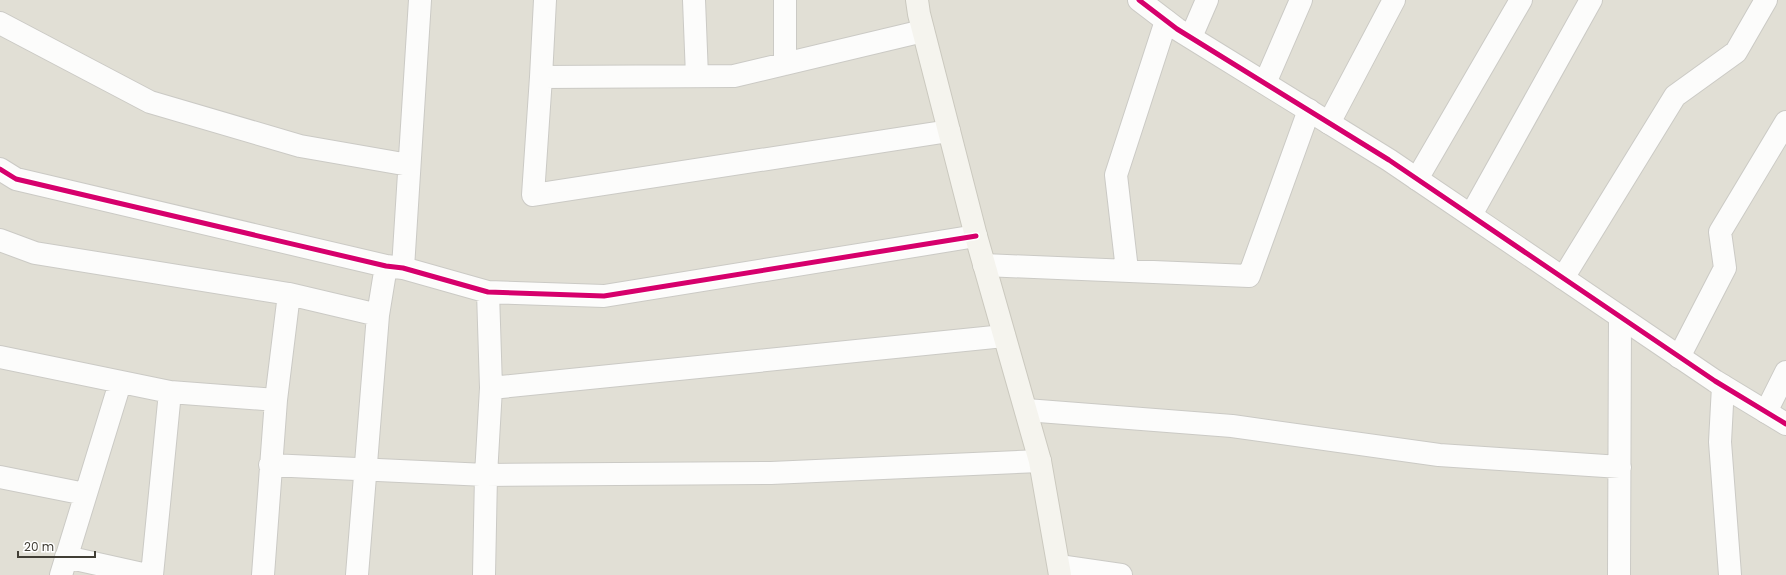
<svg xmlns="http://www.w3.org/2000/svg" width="1786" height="575" font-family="Poppins,sans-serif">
<rect width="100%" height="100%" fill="#edece7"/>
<path fill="#e1dfd5" d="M0,0H1786V575H0Z"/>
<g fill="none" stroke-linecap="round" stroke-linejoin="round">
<g stroke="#cbcac5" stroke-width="24">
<path id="minor" d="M545,0L541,77L734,76L923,31
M694,0L697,76
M785,0V64
M0,23L150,102L300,146L409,165
M1191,37L1207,0
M541,77L533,195L949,131
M1265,83L1301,0
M1329,123L1394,0
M0,169L16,179L386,266L403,268L488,292L604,296L976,236
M1417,179L1521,0
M1471,215L1591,0
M0,240L35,253L289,294L378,315
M984,265L1249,276L1309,110
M403,268L420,0
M1127,270L1116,175L1166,21
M1563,278L1675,96L1736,52L1766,0
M0,357L170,392L276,400
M1679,357L1725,268L1720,232L1786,122
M1723,386L1720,442L1730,575
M491,388L1004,336
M1026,410L1232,426L1439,455L1620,467
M1766,412L1786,372
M270,465L486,475L771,473L1040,461
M0,477L85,494
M66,557L147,575
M1059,566L1121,575
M61,575L120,383
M152,575L170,392
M263,575L276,400L289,294
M357,575L378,315L386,266
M484,575L486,475L491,388L488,292
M1619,575L1620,317"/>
</g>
<g stroke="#cbcac5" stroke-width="24">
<path id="tertiary" d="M1139,0L1177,29L1389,160L1715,381L1786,424"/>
</g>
<g stroke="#cbc9bf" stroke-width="24">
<path id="secondary" d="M917,0L919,14L976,236L1040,461L1060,575"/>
</g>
<use href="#minor" stroke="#fcfcfb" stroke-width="22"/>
<use href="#tertiary" stroke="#fcfcfb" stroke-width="22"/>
<use href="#secondary" stroke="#f5f4ee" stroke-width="22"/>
<g stroke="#fff" stroke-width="8">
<path id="cycleway" d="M1139,0L1177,29L1389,160L1715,381L1786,424
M0,169L16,179L386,266L403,268L488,292L604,296L976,236"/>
</g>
<use href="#cycleway" stroke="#d6006c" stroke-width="5"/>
</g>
<path d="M18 551v6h77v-6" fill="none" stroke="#413e35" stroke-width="2"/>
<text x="24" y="551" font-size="12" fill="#413e35" stroke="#ffffff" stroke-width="3" paint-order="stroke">20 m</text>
</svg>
